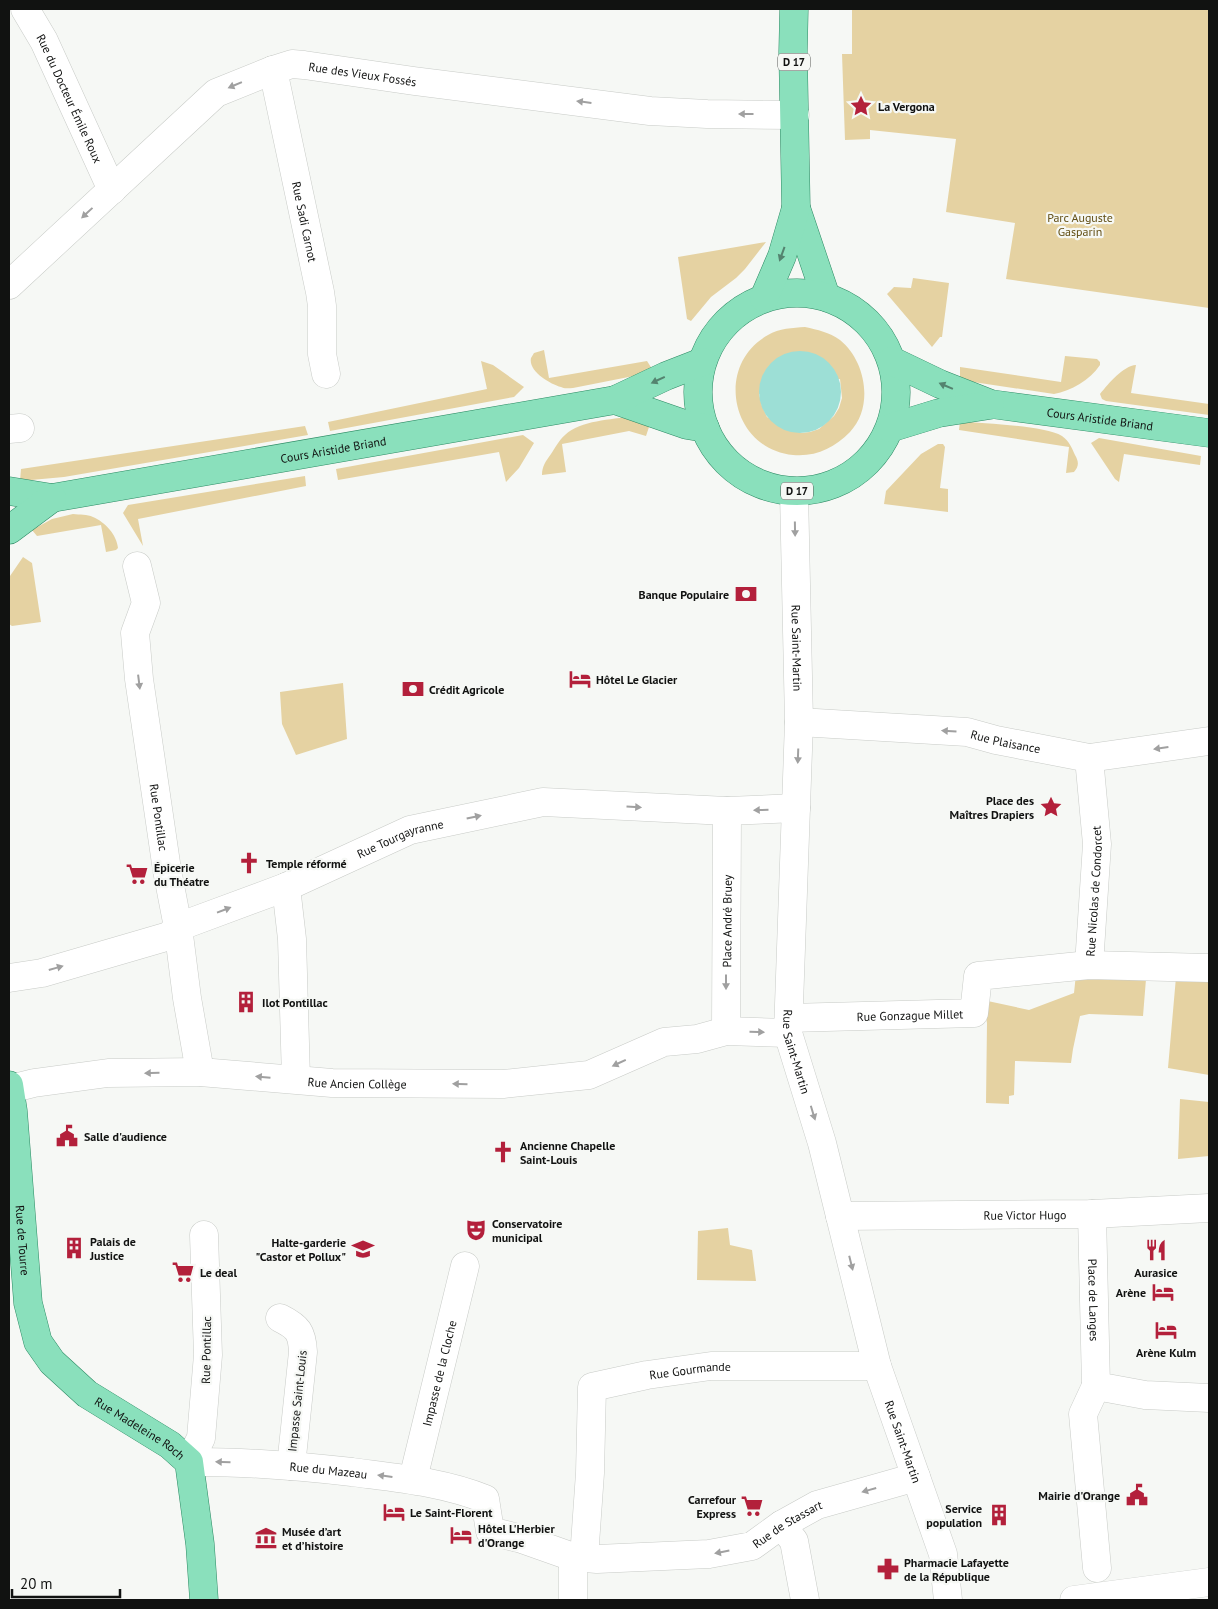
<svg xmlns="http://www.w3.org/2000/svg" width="1218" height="1609" font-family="'PT Sans',sans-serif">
<rect width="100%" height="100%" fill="#f6f8f5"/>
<path fill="#e5d2a2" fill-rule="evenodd" d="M852,9H1209V308L1006,279L1015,223L946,212L956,139L870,130V139L845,140L842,54H852Z
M766,242L745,269L736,278L711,297L691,321L687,319L678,257Z
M913,278L949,283L942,337H940L932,347L887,294L894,287L911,288Z
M805,327C818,330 829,332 840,340C866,361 874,407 850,432C834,448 816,457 793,455C731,449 714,365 768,335C779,328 793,328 805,327ZM840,379L842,398L839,408L834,416L819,429L810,432L801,433L767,417L762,406L759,394Z
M544,350L549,378L647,361L654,372L573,388C569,388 564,389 561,387C550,384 528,371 531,358L534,353Z
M1065,356L1097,359L1100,362V365C1090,380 1071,391 1054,394L960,380V367L1061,382Z
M481,361L493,365L524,387L514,397L330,431L328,422L487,389Z
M1136,365L1131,393L1209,404V415L1106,401L1102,399L1100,394C1109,383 1123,366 1136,365Z
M632,416L650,424L646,436L629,431L562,444L566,472L542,475C542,466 546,461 551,454C555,448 559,440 565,435C581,420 611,420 632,416Z
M960,421C984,424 1044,425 1062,436C1069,441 1072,448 1075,455C1079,462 1079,466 1074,472L1066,473L1069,447L959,430Z
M305,426L308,435L64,477L20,481L21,469Z
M523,435L534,443L519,468L506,482L499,452L338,480L336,469Z
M1099,438L1201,456L1200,465L1124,454L1119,482L1115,479L1091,443Z
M938,444H943L945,447L940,488L948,489V512L884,504L886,491L921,454Z
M305,476L306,486L138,519L143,546L123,513L128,505Z
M73,514C80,515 87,514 93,517C105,522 117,535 118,548L116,550L106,552L101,525L37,536L32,530L52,519Z
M23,557L32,563L41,622L12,626L9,624V581L10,576Z
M343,683L347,739L296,755L282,724L280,692Z
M1076,974L1146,979L1143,1016L1089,1014L1080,1016L1073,1049L1071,1063L1015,1061L1014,1095L1009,1096V1104L986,1103L987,1023L983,1000L1029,1010L1074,993Z
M1176,977L1209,979V1075L1168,1068Z
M1180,1099L1209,1102V1156L1178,1159Z
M728,1228L730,1245L752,1250L756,1281L697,1280L698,1231Z"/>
<path fill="#9ddfd6" d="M759 392a41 41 0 1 1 82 0a41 41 0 1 1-82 0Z"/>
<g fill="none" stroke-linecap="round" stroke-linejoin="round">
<g stroke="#c8cbc7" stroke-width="29">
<g id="minor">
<path id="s1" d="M25,9L44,41L112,190"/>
<path id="s2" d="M273,70L320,292L322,306V354L326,374"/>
<path id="s3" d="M9,285L216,93L273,70L292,64L304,65L414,81L650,111L707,114L795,115"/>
<path d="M9,429L20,428"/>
<path id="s4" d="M794,492L799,722L788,1033L822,1143L877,1366L943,1554L948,1600"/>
<path id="s5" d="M137,566L146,603L135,633L139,679L167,870L178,927L187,998L200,1072"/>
<path id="s6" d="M799,722L967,732L996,740L1089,758L1209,741"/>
<path d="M286,887L292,939L296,1079"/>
<path id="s7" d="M1089,965L1097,844L1089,758"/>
<path id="s8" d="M9,978L42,973L169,936L178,927L286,887L410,830L543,802L727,811L796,808"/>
<path id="s9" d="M789,1018L974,1013L978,976L1089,965L1209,968"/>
<path id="s10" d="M726,1031L727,811"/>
<path id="s11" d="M10,1089L34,1083L108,1073L200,1072L332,1083L503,1084L589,1075L664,1042L697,1039L726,1031L788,1033"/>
<path id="s12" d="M1092,1214L1096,1386L1145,1395L1209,1398"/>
<path id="s13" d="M840,1216L1092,1214L1209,1208"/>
<path id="s14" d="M204,1235L208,1355L201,1438L189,1462C243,1461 297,1466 352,1472C397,1478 443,1482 485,1499L490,1531L522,1539L573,1557L597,1559L709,1554L752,1546L781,1525L817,1505L916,1477"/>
<path d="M280,1318C298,1327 302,1332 303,1352L291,1466"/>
<path d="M1096,1386L1083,1414L1097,1568"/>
<path id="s15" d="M413,1479L465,1266"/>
<path d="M781,1525L794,1541L805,1600"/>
<path d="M573,1557V1600"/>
<path id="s16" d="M584,1558L590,1473L592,1387L647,1375L711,1366H877"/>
<path d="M1074,1600L1209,1582"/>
</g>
</g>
<g stroke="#2d8a64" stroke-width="29">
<g id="major">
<path d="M796,208L826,297"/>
<circle cx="797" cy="392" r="99"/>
<path d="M764,298L782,256L796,208L793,52L794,9"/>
<path id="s17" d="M892,361L940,384L991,404L1209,433"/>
<path d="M615,400L687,425L705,428"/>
<path d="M890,428L939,413L990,405"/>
<path id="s18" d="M9,491L52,498L615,400L666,376L702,362"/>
<path d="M9,530L52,498"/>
<path id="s19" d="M9,1085L13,1111L28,1303L38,1342L52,1362L87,1394L170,1445L189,1462L200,1544L204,1600"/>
</g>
</g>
<use href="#minor" stroke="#fff" stroke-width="28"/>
<use href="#major" stroke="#8ae0bc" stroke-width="28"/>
</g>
<defs><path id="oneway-solid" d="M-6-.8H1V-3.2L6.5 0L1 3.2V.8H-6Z" transform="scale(1.25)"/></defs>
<g fill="#a0a0a0">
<use href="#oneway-solid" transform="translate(235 85) rotate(157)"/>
<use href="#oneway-solid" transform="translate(584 102) rotate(-173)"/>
<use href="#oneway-solid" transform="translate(746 114) rotate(180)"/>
<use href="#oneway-solid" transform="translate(87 213) rotate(137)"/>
<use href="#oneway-solid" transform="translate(795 529) rotate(89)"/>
<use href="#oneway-solid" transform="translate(139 682) rotate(83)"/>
<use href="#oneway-solid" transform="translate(949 731) rotate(-177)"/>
<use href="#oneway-solid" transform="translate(1161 748) rotate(172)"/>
<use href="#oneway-solid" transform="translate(798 756) rotate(92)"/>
<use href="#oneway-solid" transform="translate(634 807) rotate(3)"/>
<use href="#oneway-solid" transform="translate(761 810) rotate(178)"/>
<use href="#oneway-solid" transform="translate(474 817) rotate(-12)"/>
<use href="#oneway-solid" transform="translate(224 910) rotate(-21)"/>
<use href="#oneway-solid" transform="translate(56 968) rotate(-16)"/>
<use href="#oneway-solid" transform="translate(726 982) rotate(90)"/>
<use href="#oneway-solid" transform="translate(757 1032) rotate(1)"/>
<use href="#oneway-solid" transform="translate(619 1063) rotate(155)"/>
<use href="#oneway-solid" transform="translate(152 1073) rotate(179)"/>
<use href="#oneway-solid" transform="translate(263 1077) rotate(-175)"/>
<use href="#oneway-solid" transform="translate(460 1084) rotate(-179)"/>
<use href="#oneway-solid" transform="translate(813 1113) rotate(73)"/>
<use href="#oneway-solid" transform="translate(851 1263) rotate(76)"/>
<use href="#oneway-solid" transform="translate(223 1462) rotate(-178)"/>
<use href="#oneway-solid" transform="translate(385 1476) rotate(-173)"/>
<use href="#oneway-solid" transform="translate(869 1490) rotate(164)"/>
<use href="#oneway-solid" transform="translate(722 1552) rotate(169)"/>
</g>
<g fill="#54836f">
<use href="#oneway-solid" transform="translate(782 254) rotate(110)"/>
<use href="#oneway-solid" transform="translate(658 380) rotate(155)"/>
<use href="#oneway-solid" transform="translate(946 386) rotate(-157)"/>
</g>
<defs>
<g id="sight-bare" transform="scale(1.725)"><path d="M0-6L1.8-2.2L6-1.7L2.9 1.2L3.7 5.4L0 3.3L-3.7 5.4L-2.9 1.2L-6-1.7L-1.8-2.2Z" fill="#b3203b" stroke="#f6f8f5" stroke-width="2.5" paint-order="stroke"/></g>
<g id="bank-bare" transform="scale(1.725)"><path d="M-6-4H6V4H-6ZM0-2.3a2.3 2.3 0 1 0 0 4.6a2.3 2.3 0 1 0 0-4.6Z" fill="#b3203b" stroke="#f6f8f5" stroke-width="2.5" paint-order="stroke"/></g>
<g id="hotel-bare" transform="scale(1.725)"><path d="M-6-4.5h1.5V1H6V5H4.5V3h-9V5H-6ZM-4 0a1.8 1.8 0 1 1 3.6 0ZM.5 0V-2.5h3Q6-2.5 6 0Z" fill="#b3203b" stroke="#f6f8f5" stroke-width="2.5" paint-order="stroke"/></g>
<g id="church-bare" transform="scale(1.725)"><path d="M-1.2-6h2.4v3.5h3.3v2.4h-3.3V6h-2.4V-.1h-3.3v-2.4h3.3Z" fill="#b3203b" stroke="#f6f8f5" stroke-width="2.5" paint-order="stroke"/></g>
<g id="supermarket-bare" transform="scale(1.725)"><path d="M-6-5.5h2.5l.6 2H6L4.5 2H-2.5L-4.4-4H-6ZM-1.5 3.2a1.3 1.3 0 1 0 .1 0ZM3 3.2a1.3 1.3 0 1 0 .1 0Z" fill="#b3203b" stroke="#f6f8f5" stroke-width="2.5" paint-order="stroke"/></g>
<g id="building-bare" transform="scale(1.725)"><path d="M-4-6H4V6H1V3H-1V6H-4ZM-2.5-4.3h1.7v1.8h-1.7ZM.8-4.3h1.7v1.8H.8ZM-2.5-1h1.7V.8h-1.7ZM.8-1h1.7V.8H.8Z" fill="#b3203b" stroke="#f6f8f5" stroke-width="2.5" paint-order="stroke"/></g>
<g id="civic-bare" transform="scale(1.725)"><path d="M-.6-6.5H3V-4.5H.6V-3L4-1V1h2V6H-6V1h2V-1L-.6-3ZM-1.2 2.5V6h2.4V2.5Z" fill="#b3203b" stroke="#f6f8f5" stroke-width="2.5" paint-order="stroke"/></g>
<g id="theatre-bare" transform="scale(1.725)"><path d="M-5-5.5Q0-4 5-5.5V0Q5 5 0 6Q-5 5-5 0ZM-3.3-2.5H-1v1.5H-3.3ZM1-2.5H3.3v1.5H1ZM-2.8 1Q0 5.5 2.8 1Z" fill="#b3203b" stroke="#f6f8f5" stroke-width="2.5" paint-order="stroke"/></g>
<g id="school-bare" transform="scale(1.725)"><path d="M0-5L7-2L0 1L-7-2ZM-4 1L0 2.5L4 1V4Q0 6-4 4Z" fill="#b3203b" stroke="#f6f8f5" stroke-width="2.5" paint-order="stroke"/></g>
<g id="restaurant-bare" transform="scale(1.725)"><path d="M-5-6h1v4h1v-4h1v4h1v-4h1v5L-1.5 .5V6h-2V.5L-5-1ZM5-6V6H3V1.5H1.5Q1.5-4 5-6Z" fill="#b3203b" stroke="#f6f8f5" stroke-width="2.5" paint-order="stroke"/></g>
<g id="museum-bare" transform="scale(1.725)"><path d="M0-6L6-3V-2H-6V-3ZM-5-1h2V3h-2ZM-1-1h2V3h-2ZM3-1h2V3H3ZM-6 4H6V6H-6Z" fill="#b3203b" stroke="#f6f8f5" stroke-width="2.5" paint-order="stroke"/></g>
<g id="pharmacy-bare" transform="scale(1.725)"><path d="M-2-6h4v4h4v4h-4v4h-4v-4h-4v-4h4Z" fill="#b3203b" stroke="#f6f8f5" stroke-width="2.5" paint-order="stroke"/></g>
</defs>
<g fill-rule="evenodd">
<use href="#sight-bare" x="861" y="106"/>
<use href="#bank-bare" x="746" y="594"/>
<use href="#hotel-bare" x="580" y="679"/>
<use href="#bank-bare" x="413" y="689"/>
<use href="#sight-bare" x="1051" y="807"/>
<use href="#church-bare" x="249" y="863"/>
<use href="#supermarket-bare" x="137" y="874"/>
<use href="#building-bare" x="246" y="1002"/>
<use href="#civic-bare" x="67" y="1136"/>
<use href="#church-bare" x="503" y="1152"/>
<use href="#theatre-bare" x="476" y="1230"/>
<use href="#building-bare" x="74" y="1248"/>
<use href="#school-bare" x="363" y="1249"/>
<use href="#restaurant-bare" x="1156" y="1250"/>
<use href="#supermarket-bare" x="183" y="1272"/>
<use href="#hotel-bare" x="1163" y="1292"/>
<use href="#hotel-bare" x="1166" y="1330"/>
<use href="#civic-bare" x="1137" y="1495"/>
<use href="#supermarket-bare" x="752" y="1506"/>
<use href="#hotel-bare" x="394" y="1512"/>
<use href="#building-bare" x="999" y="1515"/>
<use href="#hotel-bare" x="461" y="1535"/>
<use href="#museum-bare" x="266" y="1538"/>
<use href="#pharmacy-bare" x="888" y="1569"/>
</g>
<g text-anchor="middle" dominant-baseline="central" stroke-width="4.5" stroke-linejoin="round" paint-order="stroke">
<g fill="#f6f8f5" stroke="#565755" stroke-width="1">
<rect x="778" y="53.5" width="32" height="17" rx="4"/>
<rect x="781" y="482.5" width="32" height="17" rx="4"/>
</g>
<g font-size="11" font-weight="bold" fill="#111211">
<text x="794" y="62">D 17</text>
<text x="797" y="491">D 17</text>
</g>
<g font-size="12" fill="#111211" stroke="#f6f8f5">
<text stroke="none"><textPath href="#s3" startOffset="435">Rue des Vieux Fossés</textPath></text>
<text stroke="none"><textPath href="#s1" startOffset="100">Rue du Docteur Émile Roux</textPath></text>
<text stroke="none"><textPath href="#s2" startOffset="155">Rue Sadi Carnot</textPath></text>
<text stroke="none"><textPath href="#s17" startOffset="218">Cours Aristide Briand</textPath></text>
<text stroke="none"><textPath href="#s18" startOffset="329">Cours Aristide Briand</textPath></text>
<text stroke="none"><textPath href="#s4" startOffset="156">Rue Saint-Martin</textPath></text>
<text stroke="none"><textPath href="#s6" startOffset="208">Rue Plaisance</textPath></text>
<text stroke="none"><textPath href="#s5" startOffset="256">Rue Pontillac</textPath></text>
<text stroke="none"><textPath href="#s8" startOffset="418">Rue Tourgayranne</textPath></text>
<text stroke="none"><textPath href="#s7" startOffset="74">Rue Nicolas de Condorcet</textPath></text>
<text stroke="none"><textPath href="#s10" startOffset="110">Place André Bruey</textPath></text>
<text stroke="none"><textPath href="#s9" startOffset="121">Rue Gonzague Millet</textPath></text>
<text stroke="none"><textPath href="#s4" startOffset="561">Rue Saint-Martin</textPath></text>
<text stroke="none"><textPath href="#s11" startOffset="349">Rue Ancien Collège</textPath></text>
<text stroke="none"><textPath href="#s13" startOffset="185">Rue Victor Hugo</textPath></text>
<text stroke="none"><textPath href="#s19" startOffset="156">Rue de Tourre</textPath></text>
<text stroke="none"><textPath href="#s12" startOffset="86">Place de Langes</textPath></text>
<text transform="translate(206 1350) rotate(-89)">Rue Pontillac</text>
<text stroke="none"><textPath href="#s16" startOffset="271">Rue Gourmande</textPath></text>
<text stroke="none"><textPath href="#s15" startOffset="109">Impasse de la Cloche</textPath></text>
<text transform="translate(297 1401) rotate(-84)">Impasse Saint-Louis</text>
<text stroke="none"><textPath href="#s19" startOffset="394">Rue Madeleine Roch</textPath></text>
<text stroke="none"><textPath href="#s4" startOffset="966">Rue Saint-Martin</textPath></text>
<text stroke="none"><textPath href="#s14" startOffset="370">Rue du Mazeau</textPath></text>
<text stroke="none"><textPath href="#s14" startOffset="871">Rue de Stassart</textPath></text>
</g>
<g font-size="12" font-weight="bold" fill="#111211" stroke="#f6f8f5" text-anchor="start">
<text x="878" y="106">La Vergona</text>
<text x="729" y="594" text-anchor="end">Banque Populaire</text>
<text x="596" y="679">Hôtel Le Glacier</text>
<text x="429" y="689">Crédit Agricole</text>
<text x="1034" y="800" text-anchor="end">Place des<tspan x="1034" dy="14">Maîtres Drapiers</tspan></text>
<text x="266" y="863">Temple réformé</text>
<text x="154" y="867">Épicerie<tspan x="154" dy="14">du Théatre</tspan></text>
<text x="262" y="1002">Ilot Pontillac</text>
<text x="84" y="1136">Salle d'audience</text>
<text x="520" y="1145">Ancienne Chapelle<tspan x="520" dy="14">Saint-Louis</tspan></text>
<text x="492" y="1223">Conservatoire<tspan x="492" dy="14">municipal</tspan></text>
<text x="90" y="1241">Palais de<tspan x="90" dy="14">Justice</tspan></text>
<text x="346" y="1242" text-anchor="end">Halte-garderie<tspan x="346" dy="14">"Castor et Pollux"</tspan></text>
<text x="200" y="1272">Le deal</text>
<text x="1156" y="1272" text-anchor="middle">Aurasice</text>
<text x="1146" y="1292" text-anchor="end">Arène</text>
<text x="1166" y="1352" text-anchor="middle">Arène Kulm</text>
<text x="1120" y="1495" text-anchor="end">Mairie d'Orange</text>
<text x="736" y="1499" text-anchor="end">Carrefour<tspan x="736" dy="14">Express</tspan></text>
<text x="982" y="1508" text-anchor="end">Service<tspan x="982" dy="14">population</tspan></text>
<text x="410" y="1512">Le Saint-Florent</text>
<text x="478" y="1528">Hôtel L'Herbier<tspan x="478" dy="14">d'Orange</tspan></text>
<text x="282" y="1531">Musée d’art<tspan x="282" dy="14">et d’histoire</tspan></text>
<text x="904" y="1562">Pharmacie Lafayette<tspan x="904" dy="14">de la République</tspan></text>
</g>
<g font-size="12" fill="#624f15" stroke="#f6f8f5">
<text x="1080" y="217">Parc Auguste<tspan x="1080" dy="14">Gasparin</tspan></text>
</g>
</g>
<rect width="1218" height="1609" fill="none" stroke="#111211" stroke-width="20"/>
<path d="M12 1589v8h108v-8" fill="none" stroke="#111211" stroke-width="2.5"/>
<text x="20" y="1589" font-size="15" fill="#111211" stroke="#f6f8f5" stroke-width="4" paint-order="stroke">20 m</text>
</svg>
